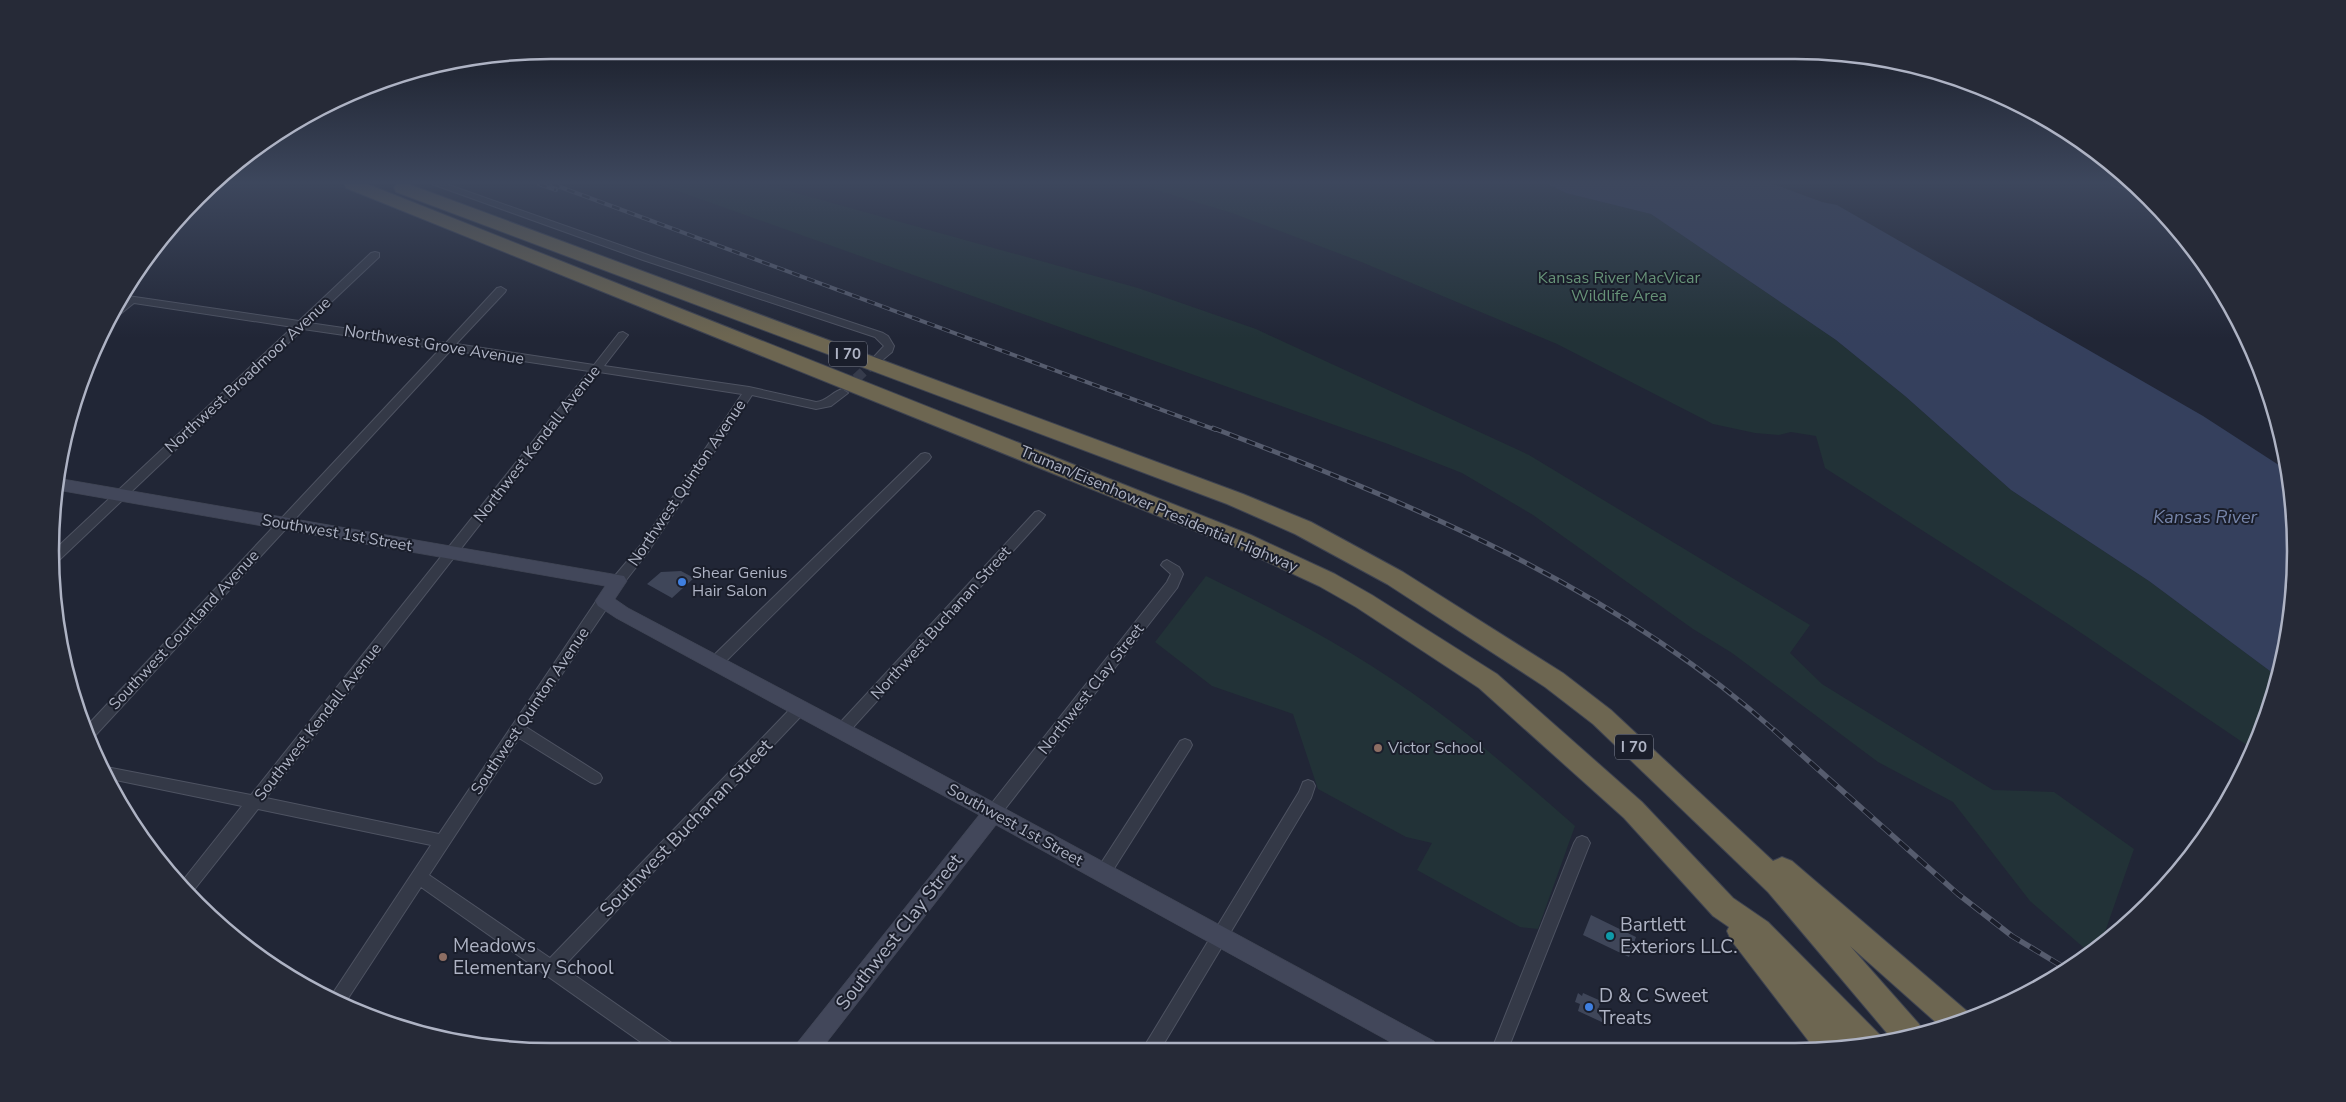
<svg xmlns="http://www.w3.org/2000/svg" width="2346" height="1102" font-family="'Nunito Sans',sans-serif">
<rect width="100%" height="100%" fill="#212636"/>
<path fill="#223237" d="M658,184H764L1138,288L1256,329L1529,455L1810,625L1790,653L1822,684L1993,790L2054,792L2134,849L2099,949L2091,954L2030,901L1953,802L1878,762L1732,653L1693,629L1533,515L1462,473L1388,444Z
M1136,184H1548L1566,193L1651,214L1836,340L1905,396L2011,490L2149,581L2278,677L2258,742L2254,750L2065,622L1825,468L1816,436L1791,432L1779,435L1755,433L1713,424L1557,344L1359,261L1232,213Z
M1206,576C1283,613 1360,654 1429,705C1480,742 1528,785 1575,826L1538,929L1520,927L1417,870L1432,843L1406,837L1318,789L1293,714L1212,686L1155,642Z"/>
<path fill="#35405d" d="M1548,184H1773L1822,202L1837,205L2203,416L2288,471L2296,551L2286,648L2278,677L2149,581L2011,490L1905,396L1836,340L1651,214L1566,193Z"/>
<path fill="#3f4659" d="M681,571L694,578L672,598L647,584L661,572Z
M1591,915L1636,937L1629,957L1583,935Z
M1578,993L1582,996L1583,993L1601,1001L1597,1012L1606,1024L1578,1011L1580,1004L1575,1002Z"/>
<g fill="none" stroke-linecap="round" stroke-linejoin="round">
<path stroke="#363b4b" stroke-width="10" stroke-dasharray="10 5" stroke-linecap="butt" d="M845,389L876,360"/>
<g stroke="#4e5362" stroke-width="2">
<path id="street" d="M432,184H446L651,256L883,333L888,336L894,346L892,352L880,362H872L871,360L884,346L875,337L643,260Z
M375,252L379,253V257L309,323L446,343L497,288L501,287L506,290L505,292L456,344L594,365L619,333L623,332L628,335L604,366L749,387L816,402C827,401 832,392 842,389L848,393L831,406L816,409L752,395L648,552L623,584H613L612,581L613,578L640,546L742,394L599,372L266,798L439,834L599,597H609L610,601L609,605L526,727L600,774L602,778L600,782L595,784L590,782L519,738L429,875L550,958L794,705L799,703L804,705L806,709L804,713L563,967L676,1046L678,1052H655L421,887L343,1006L329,999L431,845L258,809L190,895L180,884L242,806L106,778L101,766L251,795L589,371L451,350L92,739L89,740L84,729L440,349L303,329L55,564L51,566L50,554L293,327L134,303L114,319L108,320L113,310L123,302L117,301L121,295L299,321L371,253Z
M925,453L929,454L931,457L929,460L721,666L716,667L711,666L709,662L711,658L921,454Z
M1039,511L1045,515L1043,518L847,734L842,736L837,734L835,730L837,726L1035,512Z
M1167,560L1179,567L1183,574L1177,588L998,818L993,820L988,818L986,813L988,808L1167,582L1171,574L1161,565L1163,562Z
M1185,739L1190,741L1192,745L1190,749L1108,878L1103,880L1098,878L1095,873L1098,868L1180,741Z
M1308,780L1313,782L1315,786L1311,798L1160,1050H1142L1299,792L1303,782Z
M1582,836L1587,838L1590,843L1508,1049H1492L1574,843L1577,838Z"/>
</g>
<g stroke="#3d4250" stroke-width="1">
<path id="secondary" d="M57,478L624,576L627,581L615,599L628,608L897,750L1434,1041L1438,1049H1403L996,825L820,1051H793L797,1043L979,815L616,618L598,606L595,601L605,586L57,490Z"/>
</g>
<g stroke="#3e4351" stroke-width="2">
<path id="highway" d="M344,184H367L1251,535L1335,574L1372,595L1497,674L1642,802L1733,898L1768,922L1880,1035L1882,1042L1861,1048H1850L1847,1045L1848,1048H1814L1731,940L1727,931L1729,927L1713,916L1624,818L1479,688L1356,607L1319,586L1235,547L346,188Z
M396,184H408L1243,494L1311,522L1403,572L1563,673L1611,710L1773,861L1782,857L1792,861L1968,1012L1970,1018L1940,1026L1850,946L1919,1024L1922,1031L1892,1039L1768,892L1593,724L1545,687L1387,584L1295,534L1227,504L396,192L394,188Z"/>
</g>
<use href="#street" fill="#343947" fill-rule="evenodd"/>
<use href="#secondary" fill="#42475a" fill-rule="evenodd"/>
<use href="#highway" fill="#6d6651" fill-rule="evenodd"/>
<g stroke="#565c6e" stroke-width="4">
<path id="rail-far2" d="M539,184L556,190
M552,184L1216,430
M2113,184L2147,195"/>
</g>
<g stroke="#565c6e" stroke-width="5">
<path id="rail-far1" d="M1213,428C1413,504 1614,587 1775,731"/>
</g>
<g stroke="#565c6e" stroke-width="5.5">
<path id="rail" d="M1774,730L1958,894L2012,936L2065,968"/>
</g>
<use href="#rail-far2" stroke="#1a1e2b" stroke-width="2.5" stroke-dasharray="8" stroke-linecap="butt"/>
<use href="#rail-far1" stroke="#1a1e2b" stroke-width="3" stroke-dasharray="9" stroke-linecap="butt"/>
<use href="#rail" stroke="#1a1e2b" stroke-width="4" stroke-dasharray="12" stroke-linecap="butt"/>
</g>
<linearGradient id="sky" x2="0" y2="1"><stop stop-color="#12151e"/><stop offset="0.54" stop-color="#3d475d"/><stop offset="1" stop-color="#3d475d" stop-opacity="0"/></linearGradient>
<rect width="2346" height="338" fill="url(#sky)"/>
<g fill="#3f7fe0" stroke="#1a1e2b" stroke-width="2">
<circle cx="682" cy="582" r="5"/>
<circle cx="1589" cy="1007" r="5"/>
</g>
<g fill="#8d6e63" stroke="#1a1e2b" stroke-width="2">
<circle cx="1378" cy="748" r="5"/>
<circle cx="443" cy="957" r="5"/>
</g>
<circle fill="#0f9aa8" stroke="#1a1e2b" stroke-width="2" cx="1610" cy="936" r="5"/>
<g text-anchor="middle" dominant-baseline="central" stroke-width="4" stroke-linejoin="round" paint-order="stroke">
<g fill="#1a1e2b" stroke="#828696" stroke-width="1">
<rect x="829" y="341.5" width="38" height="25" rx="4"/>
<rect x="1615" y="734.5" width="38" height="25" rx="4"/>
</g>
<g font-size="15" font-weight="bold" fill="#aeb3c4">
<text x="848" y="354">I 70</text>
<text x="1634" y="747">I 70</text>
</g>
<g font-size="16" fill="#679378" stroke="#1a1e2b">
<text x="1619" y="278">Kansas River MacVicar<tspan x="1619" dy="18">Wildlife Area</tspan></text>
</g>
<g font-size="16" fill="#aeb3c4" stroke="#1a1e2b">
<text transform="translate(434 345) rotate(9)">Northwest Grove Avenue</text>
<text transform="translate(248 375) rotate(-43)">Northwest Broadmoor Avenue</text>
<text transform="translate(537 444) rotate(-52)">Northwest Kendall Avenue</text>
<text transform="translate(687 483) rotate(-56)">Northwest Quinton Avenue</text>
<text transform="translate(1159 509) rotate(23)">Truman/Eisenhower Presidential Highway</text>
<text transform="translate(337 533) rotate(10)">Southwest 1st Street</text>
<text transform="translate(941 623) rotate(-48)">Northwest Buchanan Street</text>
<text transform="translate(184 630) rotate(-47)">Southwest Courtland Avenue</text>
<text transform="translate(1091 689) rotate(-52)">Northwest Clay Street</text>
<text transform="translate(530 711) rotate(-56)">Southwest Quinton Avenue</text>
<text transform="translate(318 722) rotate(-52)">Southwest Kendall Avenue</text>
<text transform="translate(1015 825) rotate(29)">Southwest 1st Street</text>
</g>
<g font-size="16" fill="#aeb3c4" stroke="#1a1e2b" text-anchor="start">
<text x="692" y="573">Shear Genius<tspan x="692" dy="18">Hair Salon</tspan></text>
<text x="1388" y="748">Victor School</text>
</g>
<g font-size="18" font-style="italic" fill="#7786ab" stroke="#1a1e2b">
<text x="2205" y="517">Kansas River</text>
</g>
<g font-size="19" fill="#aeb3c4" stroke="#1a1e2b">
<text transform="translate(686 828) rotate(-46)">Southwest Buchanan Street</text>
<text transform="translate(899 932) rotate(-52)">Southwest Clay Street</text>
</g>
<g font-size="19" fill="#aeb3c4" stroke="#1a1e2b" text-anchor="start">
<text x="1620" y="925">Bartlett<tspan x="1620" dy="22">Exteriors LLC.</tspan></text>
<text x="453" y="946">Meadows<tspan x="453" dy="22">Elementary School</tspan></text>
<text x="1599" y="996">D &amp; C Sweet<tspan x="1599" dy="22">Treats</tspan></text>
</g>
</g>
<path d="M0 0H2346V1102H0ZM551 59H1795A492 492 0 0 1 2287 551V551A492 492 0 0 1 1795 1043H551A492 492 0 0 1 59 551V551A492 492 0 0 1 551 59Z" fill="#262a37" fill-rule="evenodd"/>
<path fill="none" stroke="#aeb3c4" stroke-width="2.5" d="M551 59H1795A492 492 0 0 1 2287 551V551A492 492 0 0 1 1795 1043H551A492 492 0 0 1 59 551V551A492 492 0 0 1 551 59Z"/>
</svg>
